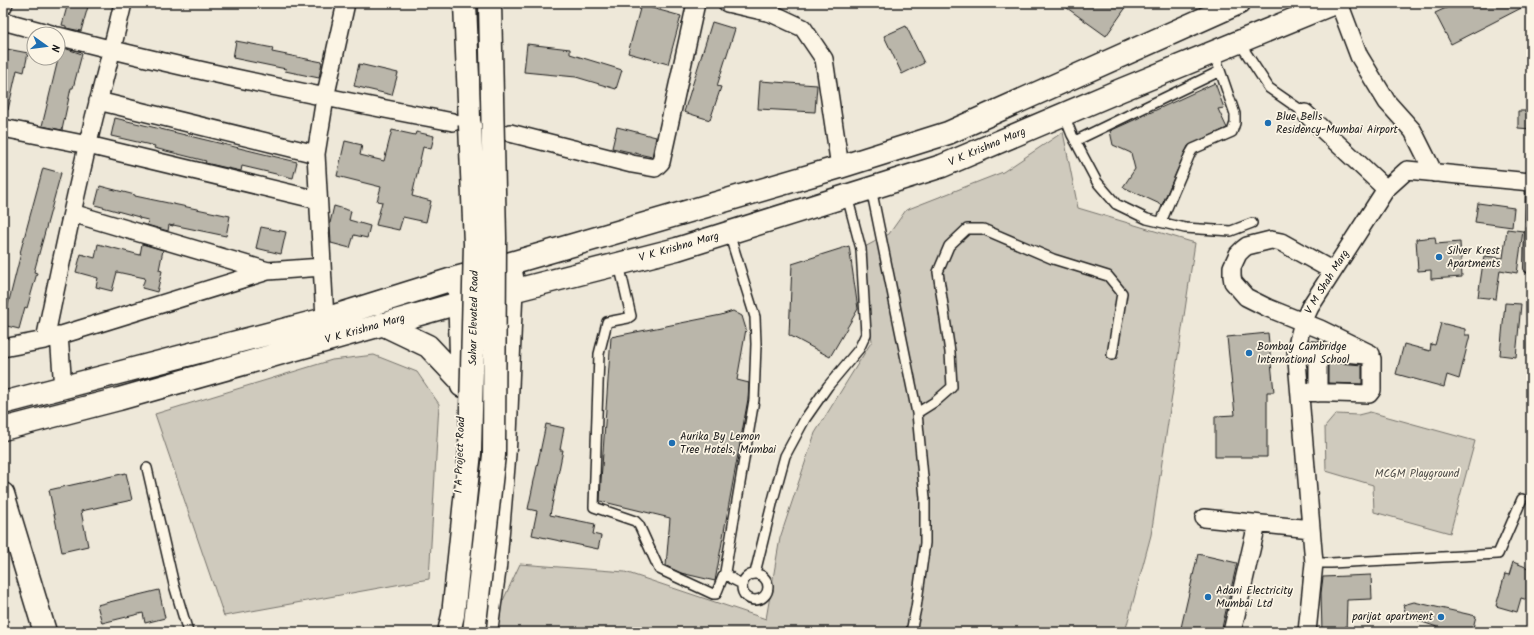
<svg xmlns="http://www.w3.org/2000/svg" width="1534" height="635" font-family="Kalam,sans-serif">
<rect width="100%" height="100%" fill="#eee8d9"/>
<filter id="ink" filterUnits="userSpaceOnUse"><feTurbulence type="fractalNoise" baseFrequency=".025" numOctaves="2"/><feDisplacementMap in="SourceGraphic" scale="8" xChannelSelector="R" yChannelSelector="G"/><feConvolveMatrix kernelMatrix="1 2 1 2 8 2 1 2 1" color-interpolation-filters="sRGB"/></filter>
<g filter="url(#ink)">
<path fill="#cfcabd" stroke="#76736c" d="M1063,132L1078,208L1195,243L1151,535L1125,632H495L499,609L520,564L625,572L766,619L780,538L815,433L872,341L861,249L889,234L906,210L1003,172Z
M374,355L417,372L439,404L429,579L224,616L155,414L332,360Z
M1370,412L1475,441L1450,533L1374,512L1373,485L1326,471L1325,427L1336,414L1358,415Z"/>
<path fill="#bab6aa" stroke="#1c1c1c" d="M68,3H89L81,31L66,28V26L62,25Z
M1060,3H1129L1106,36Z
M1457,3H1531L1451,44L1435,13Z
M641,5L681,16L668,64L628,53Z
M712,22L735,29L717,86L721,87L710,120L684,112Z
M906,26L924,63L902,74L884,36Z
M236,41L273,48L272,52L322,62L319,78L285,71L286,69L233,58Z
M527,44L570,49V54L622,70L616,89L576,77L524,72Z
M61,47L82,54L73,88H71L62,130L42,126Z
M7,49L28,53L24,72L17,70L8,110L3,109V69Z
M359,64L398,73L392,95L354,86Z
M760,81L817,85L815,112L758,109Z
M1215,83L1224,108L1218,109L1227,128L1188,146L1162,205L1123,187L1135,169L1131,153L1113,145L1110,131Z
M1518,111H1531V129L1518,128Z
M115,118L297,162L293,178L242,166L241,171L205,163L206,161L154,148L155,146L111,136Z
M617,127L656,137L652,157L612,148Z
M392,130L415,135L416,132L434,136L431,149L423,147L412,196L431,201L426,222L403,217L399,230L376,225L382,202L377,201L381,187L337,176L345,141L362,145L360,155L384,161Z
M43,168L61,173L34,272L37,273L27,308L25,307L19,329L3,325V312L6,313L21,253H20Z
M100,186L135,195V196L230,216L226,236L173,225V226L169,225L168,231L147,225L148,220L139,218V217L95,205Z
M1478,203L1514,208L1512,227L1475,222Z
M334,206L351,211L349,220L370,226L367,238L354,235L350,248L331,243L330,223Z
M261,227L286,232L281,254L256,248Z
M1507,229L1523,231L1517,273L1500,270L1496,299L1478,297L1484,256L1503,258Z
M1435,237L1436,244L1460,242L1462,277L1431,279V270L1418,271L1416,239Z
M98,244L140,255L142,244L163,250L159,270L162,271L157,292L142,288L145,278L117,272L112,291L96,287L98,278L76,272L81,254L95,258Z
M849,246L858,309L830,357L789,335L792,264Z
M1505,303L1521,304L1516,357L1500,355Z
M733,311L742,316L746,329L737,380L749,383L748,399L715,581L681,573L666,566L670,518L600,501L601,481L611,337L721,315Z
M1441,323L1465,329V335H1470L1459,379L1447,375L1444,387L1396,374L1404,344L1430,351L1431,344L1435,345Z
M1268,333L1274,392H1267V457H1215V416L1235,415L1227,337Z
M1328,362L1362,365V384L1328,383Z
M546,424L564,428L560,450H563L550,515L595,524L593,534L601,536L598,549L532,535L537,511L528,509Z
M126,473L132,500L81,511L88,546L62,552L49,490Z
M1198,554L1237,563L1221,632H1180Z
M1513,562L1531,569V601L1521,598L1517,612L1496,606L1505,574L1509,575Z
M1371,575L1372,599L1347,600L1346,632H1322L1321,593L1323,577Z
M159,590L165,618L145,623L143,613L102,623L97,605Z
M1414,602L1476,616L1472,632H1452L1407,617L1403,605Z"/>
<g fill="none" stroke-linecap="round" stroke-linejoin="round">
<g stroke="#1c1c1c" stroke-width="12">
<path id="lane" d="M1239,42L1269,88L1305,113
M1064,115L1072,135L1097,182L1116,204L1147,219L1185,228L1231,231L1252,223
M1075,141L1220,71
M871,188L917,413L925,498V543L916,608L911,632
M1161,222L1190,154L1193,149L1232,132L1235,123V114L1214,53
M729,233L755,317L756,344L754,400L725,572L732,579L742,584
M619,264L631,316L628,318L607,322L599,354L594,507L635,521L639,525L659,569L713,594H716L725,572
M1529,268L1531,182
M917,413L936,401L952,387L950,352L938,272L949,246L967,229H983L1053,259L1108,276L1122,293L1112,355
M147,468L174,585L188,632
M1314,563H1331L1498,554L1522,499
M755,573L773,500L785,456L805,419L828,386L859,349L866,334L861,249L847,196
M742 587a13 13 0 1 1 26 0a13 13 0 1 1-26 0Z"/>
</g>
<g stroke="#1c1c1c" stroke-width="20">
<path id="street" d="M727,3L771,13L803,28L824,59L840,167
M1339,3L1359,56L1387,102L1413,131L1434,173
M3,6L4,3
M3,21L51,34
M58,36C188,70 321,97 453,122
M98,101L316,154L325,319
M1305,113L1386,189
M3,128L88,145L318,200
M510,133L632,164L655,168L661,162L696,3
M316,154L325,98L346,3
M72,213L268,271L322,267
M1333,271L1281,242L1271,240L1247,246L1243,249L1238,254L1232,267V276L1233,282L1246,297L1268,308L1320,329L1371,354
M59,335L63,388
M45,340C60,266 76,192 94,118C104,80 114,42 123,3
M3,348L45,340L268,271
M1296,349L1367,355L1372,359V390L1369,394L1300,392
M1318,393V351
M1204,518L1311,529
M1232,632L1257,524
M1307,632L1314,563L1296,349L1303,322L1310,307L1386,189L1407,170L1531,182"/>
</g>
<g stroke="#1c1c1c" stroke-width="25">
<path id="secondary" d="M459,289L462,386
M382,324L428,346L462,382
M3,403L325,319L459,277L511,263L840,167L948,133L1239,3
M3,429L119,399L459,303L512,291L677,249L942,166L1121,90L1334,3
M3,494L45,632
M486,632L495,567L505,448L512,276"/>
</g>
<g stroke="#1c1c1c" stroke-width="25">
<path id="primary" d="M465,3L470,125"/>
</g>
<use href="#lane" stroke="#fcf5e5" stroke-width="9"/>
<use href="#street" stroke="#fcf5e5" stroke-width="17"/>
<use href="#secondary" stroke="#fcf5e5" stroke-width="22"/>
<use href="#primary" stroke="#fcf5e5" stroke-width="22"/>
<g stroke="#1c1c1c" stroke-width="25" stroke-linecap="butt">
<path id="primary-bridge" d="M449,632L453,615L470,452L475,244L470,125
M474,632L494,455L495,238L490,3"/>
</g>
<use href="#primary-bridge" stroke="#fcf5e5" stroke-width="22"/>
</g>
</g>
<g fill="#1f6fb2" stroke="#fcf5e5" stroke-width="1.5">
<circle cx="1268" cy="123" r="4"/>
<circle cx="1439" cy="257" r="4"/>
<circle cx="1249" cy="353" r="4"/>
<circle cx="672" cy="443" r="4"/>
<circle cx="1208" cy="597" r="4"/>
<circle cx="1441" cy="617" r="4"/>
</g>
<g text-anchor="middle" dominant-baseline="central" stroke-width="3.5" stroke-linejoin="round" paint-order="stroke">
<g font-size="11" fill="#1c1c1c" stroke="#fcf5e5" text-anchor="start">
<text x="1276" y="117">Blue Bells<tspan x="1276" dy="13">Residency-Mumbai Airport</tspan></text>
<text x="1447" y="251">Silver Krest<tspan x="1447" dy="13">Apartments</tspan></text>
<text x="1257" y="347">Bombay Cambridge<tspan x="1257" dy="13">International School</tspan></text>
<text x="680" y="437">Aurika By Lemon<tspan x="680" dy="13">Tree Hotels, Mumbai</tspan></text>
<text x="1216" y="591">Adani Electricity<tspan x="1216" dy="13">Mumbai Ltd</tspan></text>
<text x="1433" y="617" text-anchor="end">parijat apartment</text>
</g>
<g font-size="11" fill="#1c1c1c" stroke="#fcf5e5">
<text transform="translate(987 147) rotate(-23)">V K Krishna Marg</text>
<text transform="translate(679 247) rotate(-16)">V K Krishna Marg</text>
<text transform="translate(1327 282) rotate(-58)">V M Shah Marg</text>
<text transform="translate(474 318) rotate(-89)">Sahar Elevated Road</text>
<text transform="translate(365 329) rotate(-16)">V K Krishna Marg</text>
<text transform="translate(460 455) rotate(-88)">I A Project Road</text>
</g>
<g font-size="11" fill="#52504c" stroke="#fcf5e5">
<text x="1417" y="474">MCGM Playground</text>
</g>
</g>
<rect width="1534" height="635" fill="none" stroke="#fcf5e5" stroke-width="16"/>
<rect x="8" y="8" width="1518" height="619" fill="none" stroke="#1c1c1c" stroke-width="1.5" filter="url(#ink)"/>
<g transform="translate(46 46) rotate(104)"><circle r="19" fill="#fcf5e5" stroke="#a29e95"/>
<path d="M0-3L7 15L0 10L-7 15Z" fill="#1f6fb2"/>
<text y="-6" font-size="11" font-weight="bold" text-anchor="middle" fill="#1c1c1c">N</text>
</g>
</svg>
